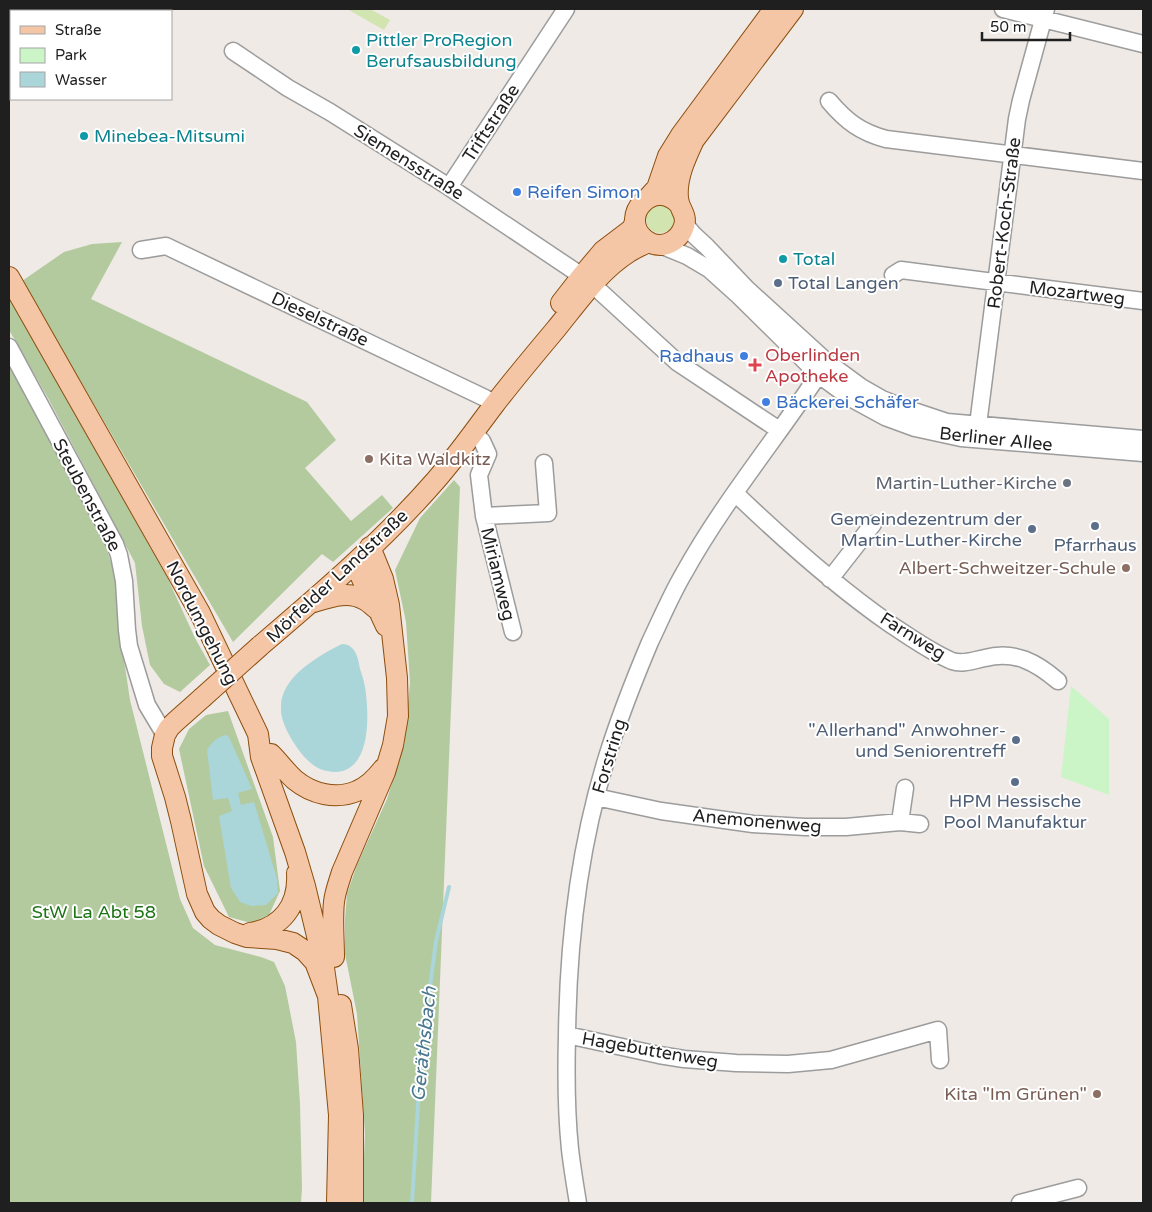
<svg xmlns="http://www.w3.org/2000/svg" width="1152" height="1212" font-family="'Varela Round',sans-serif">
<rect width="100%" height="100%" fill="#efeae6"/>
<path fill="#d2e4b0" d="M347,9H370L390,20L384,30Z
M646 219a14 14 0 1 1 28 0a14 14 0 1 1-28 0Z"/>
<path fill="#b2ca9e" d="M122,242L91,299L307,402L336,440L305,468L351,521L382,495L393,508L333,562L322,554L233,642L22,281L64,252L92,244Z
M9,297L167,577L195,638L210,665L180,692L164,684L150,665L142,626L135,563L48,398L9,330Z
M9,362L104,541L113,568L117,577L124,660L130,700L180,899L193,928L215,945L261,957L274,962L285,986L296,1042L300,1104L302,1188L301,1203H9Z
M454,480L460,487L431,1203H362L365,1134L357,1014L345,954V919L347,894L357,865L387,799L404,745L410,683L406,622L395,570L420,518Z
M228,711L273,837L280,891L269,915L251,923L229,917L204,866L179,749L189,729L206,715Z"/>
<path fill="#cbf5c7" d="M1071,686L1109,719V795L1061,777Z"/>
<path fill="#aad5d9" d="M342,644C346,644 349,645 352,648C357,652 359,663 360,669C362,675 364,681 365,687C369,712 372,769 337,772C328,772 319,770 312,764C301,755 294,744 287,731C284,724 281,717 281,709C279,678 318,656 342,644Z
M225,735L229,737L252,789L238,793L241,805L254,802L277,879L278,893L266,905L251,906L240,902L231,888L219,816L232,811L228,798L213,800L207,750C212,742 216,738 225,735Z"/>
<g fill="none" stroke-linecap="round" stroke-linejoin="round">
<path stroke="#aad5d9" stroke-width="4" d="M412,1203L421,1055L436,941L449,887"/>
<g stroke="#9c9c9c" stroke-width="19">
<path id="minor" d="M1003,9L1143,44
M233,51L288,88L330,112L449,187L582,276
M829,101C846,121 860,132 886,139L1143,171
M449,187L566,9
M684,223L694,235L707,247L747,289L827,362L861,387L882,399L905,408L947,422L1143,439
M660,245L687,256L709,269L739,296L819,375L852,399L885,417L915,428L961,438L1143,453
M141,250L166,246L485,398L495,404
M893,275L901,270L1143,301
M593,285L677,362L779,430
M9,347L115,544L119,555L124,581L127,630L129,646L147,705L165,735
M473,433L482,441L488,454L479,475L484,516L513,632
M976,435L979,417L1017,119L1021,100L1046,9
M735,493C784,540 834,585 890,624C908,636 932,653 952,661C963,665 974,660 985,658C1015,650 1037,663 1058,681
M484,516L548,513L544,463
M830,579L873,524
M596,797L661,811L753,824L805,827H846L900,822L920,824
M900,822L905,788
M567,1035L659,1055L684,1059L736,1063L788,1064L831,1060L938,1030L940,1060
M578,1203C575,1185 572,1167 570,1149C566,1111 566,1074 567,1036C568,942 579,847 607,757C619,718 634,680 650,642C661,619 671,595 684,573C725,499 781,433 827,362
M1020,1203L1078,1188"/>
</g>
<g stroke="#8d4e0d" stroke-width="22">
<path id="major" d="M647,199L657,188L668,156L681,135L774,9
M679,204C654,178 619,215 643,238C647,242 654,245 660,245C669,245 678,239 682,231C690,215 679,211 678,198C676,178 686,157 694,140L793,9
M9,277L200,613L258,734L261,757L295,852L305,886L323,961L328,996
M561,303L582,276L603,251L628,232L632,229L635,222
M368,551L362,560L359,570L362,579L379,611L386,626
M314,602C330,597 349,590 365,600C369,602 374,607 378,610
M260,646C321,594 383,541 436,480C457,456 475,430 494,405C514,379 535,354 556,329C578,302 599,271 629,252C635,248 642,245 649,242
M202,698L175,722L169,728L165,735L162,748V756L175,797L181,821L197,894L205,912L211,919L219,925L235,933L247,937L277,939L293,943L305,951L315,962L328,996L339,1115L337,1203
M271,754C279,762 286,772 295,780C312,794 336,800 357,791C367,787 376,778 383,769
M250,933C282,928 299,905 297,873
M334,957C334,939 332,920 334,902C335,892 339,882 342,872L385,772L393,745L398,716L397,678L389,605L383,579L370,547
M341,1005L348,1049L353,1115V1203"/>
</g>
<use href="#minor" stroke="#fff" stroke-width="16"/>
<use href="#major" stroke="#f4c6a6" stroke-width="20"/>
<g stroke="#8d4e0d" stroke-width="22" stroke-linecap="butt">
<path id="major-bridge" d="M202,698L260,646"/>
</g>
<use href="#major-bridge" stroke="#f4c6a6" stroke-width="20"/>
</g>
<g fill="#0f9aa8" stroke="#fff" stroke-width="2">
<circle cx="356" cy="50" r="5"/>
<circle cx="84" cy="136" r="5"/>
<circle cx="783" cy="259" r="5"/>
</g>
<g fill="#3f7fe0" stroke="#fff" stroke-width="2">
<circle cx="517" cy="192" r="5"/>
<circle cx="744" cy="356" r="5"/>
<circle cx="766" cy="402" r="5"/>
</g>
<g fill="#5c6f8a" stroke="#fff" stroke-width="2">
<circle cx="778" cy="283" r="5"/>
<circle cx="1095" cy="526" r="5"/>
<circle cx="1032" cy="529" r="5"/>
<circle cx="1016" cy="740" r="5"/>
<circle cx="1015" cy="782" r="5"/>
</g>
<path fill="#e0444e" stroke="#fff" stroke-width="2" d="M752.5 357.5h5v5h5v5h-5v5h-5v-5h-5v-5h5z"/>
<g fill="#8d6e63" stroke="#fff" stroke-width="2">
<circle cx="369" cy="459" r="5"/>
<circle cx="1126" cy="568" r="5"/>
<circle cx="1097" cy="1094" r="5"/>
</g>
<circle fill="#6b7280" stroke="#fff" stroke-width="2" cx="1067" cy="483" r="5"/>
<g text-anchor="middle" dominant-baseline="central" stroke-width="4" stroke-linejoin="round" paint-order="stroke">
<g font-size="18" fill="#0d838f" stroke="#fff" text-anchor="start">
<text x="366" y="40">Pittler ProRegion<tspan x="366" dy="21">Berufsausbildung</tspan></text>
<text x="94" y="136">Minebea-Mitsumi</text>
<text x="793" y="259">Total</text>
</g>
<g font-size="18" fill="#1f1f1f" stroke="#fff">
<text transform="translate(491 123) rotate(-57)">Triftstraße</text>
<text transform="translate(409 162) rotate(32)">Siemensstraße</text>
<text transform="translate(1004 223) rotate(-83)">Robert-Koch-Straße</text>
<text transform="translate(1077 293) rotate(7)">Mozartweg</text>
<text transform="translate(320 319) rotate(25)">Dieselstraße</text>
<text transform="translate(996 439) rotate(6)">Berliner Allee</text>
<text transform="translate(87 495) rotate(62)">Steubenstraße</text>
<text transform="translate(498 574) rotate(76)">Miriamweg</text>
<text transform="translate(337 576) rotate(-43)">Mörfelder Landstraße</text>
<text transform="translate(202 623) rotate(63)">Nordumgehung</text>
<text transform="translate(913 636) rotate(32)">Farnweg</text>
<text transform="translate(609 756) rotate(-73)">Forstring</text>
<text transform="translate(757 821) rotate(5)">Anemonenweg</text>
<text transform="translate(650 1050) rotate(10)">Hagebuttenweg</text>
</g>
<g font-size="18" fill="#366cbe" stroke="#fff" text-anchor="start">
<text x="527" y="192">Reifen Simon</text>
<text x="734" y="356" text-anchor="end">Radhaus</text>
<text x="776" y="402">Bäckerei Schäfer</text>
</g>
<g font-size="18" fill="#4e5e75" stroke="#fff" text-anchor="end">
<text x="788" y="283" text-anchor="start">Total Langen</text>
<text x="1022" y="519">Gemeindezentrum der<tspan x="1022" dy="21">Martin-Luther-Kirche</tspan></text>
<text x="1095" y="545" text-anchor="middle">Pfarrhaus</text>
<text x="1006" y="730">"Allerhand" Anwohner-<tspan x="1006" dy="21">und Seniorentreff</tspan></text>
<text x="1015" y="801" text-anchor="middle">HPM Hessische<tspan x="1015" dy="21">Pool Manufaktur</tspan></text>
</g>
<g font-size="18" fill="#be3a42" stroke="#fff" text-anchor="start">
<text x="765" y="355">Oberlinden<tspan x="765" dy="21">Apotheke</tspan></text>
</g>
<g font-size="18" fill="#785e54" stroke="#fff" text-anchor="end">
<text x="379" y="459" text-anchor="start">Kita Waldkitz</text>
<text x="1116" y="568">Albert-Schweitzer-Schule</text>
<text x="1087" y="1094">Kita "Im Grünen"</text>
</g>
<g font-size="18" fill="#5b616d" stroke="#fff" text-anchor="end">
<text x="1057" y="483">Martin-Luther-Kirche</text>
</g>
<g font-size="18" fill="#1d7415" stroke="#fff">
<text x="94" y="912">StW La Abt 58</text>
</g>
<g font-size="19" font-style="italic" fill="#497890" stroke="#fff">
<text transform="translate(424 1044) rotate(-84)">Geräthsbach</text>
</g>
</g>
<rect width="1152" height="1212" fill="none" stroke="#1f1f1f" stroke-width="20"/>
<rect x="10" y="10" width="162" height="90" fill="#ffffff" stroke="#a5a5a5"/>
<rect x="20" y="26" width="25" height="8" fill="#f4c6a6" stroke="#a5a5a5"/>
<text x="55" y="35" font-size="15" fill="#1f1f1f">Straße</text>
<rect x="20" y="48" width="25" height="15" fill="#cbf5c7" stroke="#a5a5a5"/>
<text x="55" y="60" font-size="15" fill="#1f1f1f">Park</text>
<rect x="20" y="72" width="25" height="15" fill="#aad5d9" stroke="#a5a5a5"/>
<text x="55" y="85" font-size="15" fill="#1f1f1f">Wasser</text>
<path d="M982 32v8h88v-8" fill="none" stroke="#1f1f1f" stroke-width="2.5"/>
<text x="990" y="32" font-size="15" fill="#1f1f1f" stroke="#ffffff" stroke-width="4" paint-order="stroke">50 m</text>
</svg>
